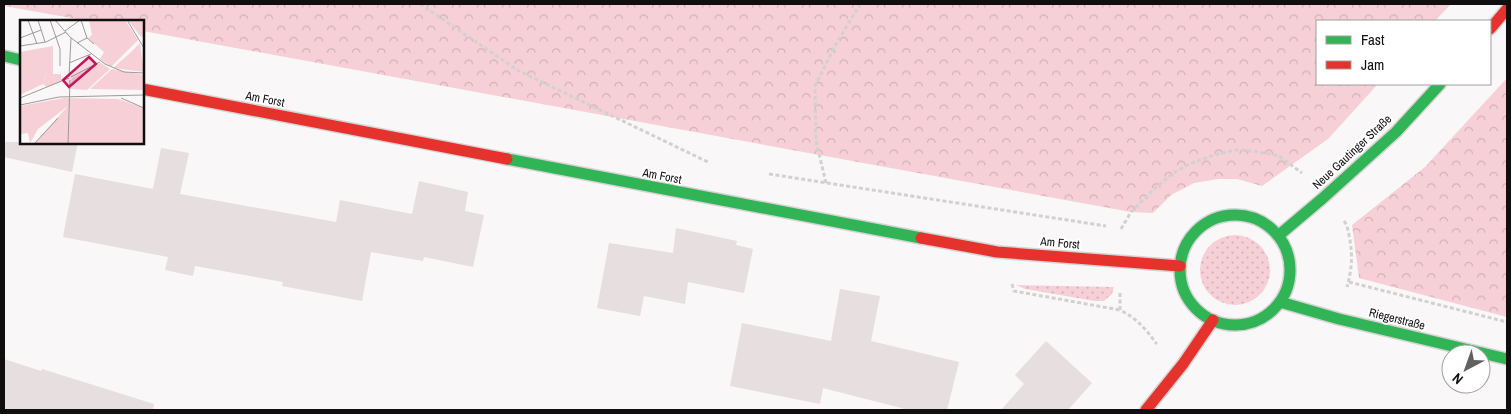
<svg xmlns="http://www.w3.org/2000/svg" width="1511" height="414" font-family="'Archivo Narrow',sans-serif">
<defs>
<pattern id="grass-dots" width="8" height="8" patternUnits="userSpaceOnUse" patternTransform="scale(1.25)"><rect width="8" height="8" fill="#f6d0d6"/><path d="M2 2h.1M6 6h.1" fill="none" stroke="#d2b1b6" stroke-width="1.8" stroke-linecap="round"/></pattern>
<pattern id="forest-crowns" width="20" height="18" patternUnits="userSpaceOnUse" patternTransform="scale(1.25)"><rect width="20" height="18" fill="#f6d0d6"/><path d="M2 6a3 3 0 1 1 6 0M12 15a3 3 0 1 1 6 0" fill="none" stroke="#d2b1b6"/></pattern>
</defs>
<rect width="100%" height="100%" fill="#f9f7f7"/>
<path fill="url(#grass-dots)" d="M1200 270a35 35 0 1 1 70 0a35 35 0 1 1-70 0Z
M1016,285L1114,287L1112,294L1104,301H1095L1025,289Z"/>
<path fill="url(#forest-crowns)" d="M4,4H1451L1435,21H1317V84H1378L1328,139L1262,186L1237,179H1218L1194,183L1171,195L1153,213L1131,212L143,31L142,21H88L4,6Z
M1507,78V317L1359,278L1352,225L1425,167Z"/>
<path fill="#e6dedf" d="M4,142H78L72,172L4,157Z
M161,148L189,153L180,194L336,222L340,200L412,214L419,181L468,192L465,211L484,215L473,267L424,257L423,261L371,252L362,301L282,286L283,282L195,266L193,276L165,270L168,257L63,237L75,174L153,189Z
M676,228L737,241L736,245L753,249L744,293L688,282L685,304L644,296L640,316L597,308L609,243L673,253Z
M840,289L880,296L871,341L959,362L947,410H909L823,388L820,404L730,386L742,323L831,341Z
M1046,341L1092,383L1068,410H1001L1024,384L1015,375Z
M4,359L41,371L42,369L154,404L153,410H4Z"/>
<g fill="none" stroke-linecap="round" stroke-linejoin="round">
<g stroke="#d5d3d3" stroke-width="14">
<path id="fast" d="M4,56L21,60
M507,159L921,238
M1180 270a55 55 0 1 1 110 0a55 55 0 1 1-110 0Z
M1278,236L1323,198L1396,132L1440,84
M1280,302L1339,319L1507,359"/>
</g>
<g stroke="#d5d3d3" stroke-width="14">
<path id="jam" d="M1490,29L1507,9
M142,89L507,159
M921,238L997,252L1180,266
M1146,410L1183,364L1213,320"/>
</g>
<path stroke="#d2d1d1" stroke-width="3" stroke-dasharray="4 2.5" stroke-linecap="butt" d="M420,4L519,71L710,163
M769,174L1106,226
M826,183L816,141L815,86L836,44L860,4
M1344,221C1347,225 1348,230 1349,235C1353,254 1352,269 1347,287
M1121,229L1131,212L1154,189L1172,174L1189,164L1214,155L1236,150L1253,151L1279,156L1302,173
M1349,282L1507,322
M1012,284L1014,291L1120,310
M1120,293V310C1136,318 1145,328 1156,343L1155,344"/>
<use href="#fast" stroke="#30b455" stroke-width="11"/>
<use href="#jam" stroke="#e5322d" stroke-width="11"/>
</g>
<g text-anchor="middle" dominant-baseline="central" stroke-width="4" stroke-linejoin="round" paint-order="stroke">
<g font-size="12" fill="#100e0e" stroke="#fff">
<text transform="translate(265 99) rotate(11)">Am Forst</text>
<text transform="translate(1352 152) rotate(-43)">Neue Gautinger Straße</text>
<text transform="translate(662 176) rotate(11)">Am Forst</text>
<text transform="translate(1060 243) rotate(5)">Am Forst</text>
<text transform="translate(1397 319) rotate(14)">Riegerstraße</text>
</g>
</g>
<g transform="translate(20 20)">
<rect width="124" height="124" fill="#f9f7f7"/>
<path d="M69,0H105L118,20L91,47L80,39L84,32L68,18L72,15ZM108,0H124V16L121,17ZM120,23L124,52L93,48L110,33ZM33,26V54H41V61L27,67L23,64L27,50L0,42V32ZM81,43L90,49L67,70L50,69L52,58ZM92,49L124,55V70L70,69ZM44,78L98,79L124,88V124H14L48,86L18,109L10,123L8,113L0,114V86Z" fill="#f6d0d6"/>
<path d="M21,39L27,50L23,64L0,75V42Z" fill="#f6d0d6"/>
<path fill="none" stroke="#9c9a9a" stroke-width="1" d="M8,0L17,24M18,0L25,22M30,0L40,29V46M35,0L50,17L85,44L104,52L124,53M61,0L67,18M107,0L124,28M45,11L60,0M0,18L21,10M57,23L67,18L74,24M0,26L26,22L46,12M49,43L71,34M49,57L51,18M51,57L80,42M0,78L49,58M101,78L124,88M0,85L39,77L124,75M14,124L38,98M48,124L50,60"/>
<path fill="#c2185b" fill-opacity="0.15" stroke="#c2185b" stroke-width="2.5" d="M69,37L76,44L49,67L43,60Z"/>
<rect width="124" height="124" fill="none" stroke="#100e0e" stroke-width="2.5"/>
</g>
<rect width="1511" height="414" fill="none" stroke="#100e0e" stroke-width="10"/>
<rect x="1316" y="20" width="175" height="65" fill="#ffffff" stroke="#9f9f9f"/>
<rect x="1326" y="36" width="25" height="8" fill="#30b455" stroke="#9f9f9f"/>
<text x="1361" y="45" font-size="15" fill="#100e0e">Fast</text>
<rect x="1326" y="61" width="25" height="8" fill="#e5322d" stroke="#9f9f9f"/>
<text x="1361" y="70" font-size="15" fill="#100e0e">Jam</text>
<g transform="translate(1466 369) rotate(221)"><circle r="24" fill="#ffffff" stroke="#9f9f9f"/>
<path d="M0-4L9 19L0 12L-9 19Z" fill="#626060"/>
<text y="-8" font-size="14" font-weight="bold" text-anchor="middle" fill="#100e0e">N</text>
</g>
</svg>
